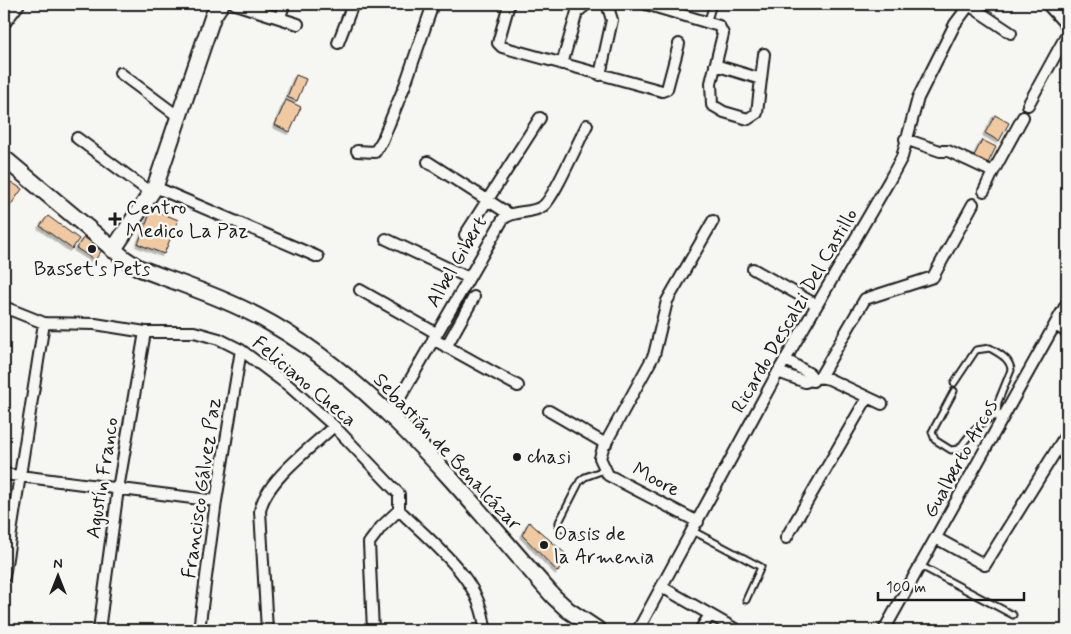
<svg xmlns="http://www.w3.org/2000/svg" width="1071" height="634" font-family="Mynerve,sans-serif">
<defs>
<filter id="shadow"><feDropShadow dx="-2.5" dy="2.5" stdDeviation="0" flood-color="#0004"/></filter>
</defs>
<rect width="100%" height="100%" fill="#f6f6f2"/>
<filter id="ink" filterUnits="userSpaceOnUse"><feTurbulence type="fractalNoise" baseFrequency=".02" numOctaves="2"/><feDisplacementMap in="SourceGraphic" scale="10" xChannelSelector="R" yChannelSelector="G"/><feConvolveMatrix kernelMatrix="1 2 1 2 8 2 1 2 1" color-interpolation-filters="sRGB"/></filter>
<g filter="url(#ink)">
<path fill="#f1c9a1" stroke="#1c1c1c" filter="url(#shadow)" d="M296,75L306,79L297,101L287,97Z
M286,100L301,107L290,132L275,125Z
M995,115L1009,123L999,141L985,133Z
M982,140L996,147L987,165L973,158Z
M11,182L22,189L10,206L4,202V193Z
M152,209L178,220L164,254L138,244Z
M48,216L79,239L72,249L40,226Z
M84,237L102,250L95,260L76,248Z
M529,522L567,555L558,572L522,535Z"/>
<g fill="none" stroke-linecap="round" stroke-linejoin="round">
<g stroke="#1c1c1c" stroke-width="9">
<path id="lane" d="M708,20L713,4
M954,383L976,350L990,348C999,354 1010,358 1011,370L998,402L997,415
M954,391L932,432L935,440L951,450L959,449C972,431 982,418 1004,414
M693,531L761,567L746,600
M575,536L559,526V522L580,481L585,477L604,470
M921,566L1013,615
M887,626L894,630"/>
</g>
<g stroke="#1c1c1c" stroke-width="14">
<path id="street" d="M235,4L298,24
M509,4L498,43L502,47L662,91L667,89L679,44
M646,4L719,26L723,34L711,83L712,105L724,112L748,119L757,113L764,54
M1047,4L1067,26
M969,5L1011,33
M280,18L284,4
M4,24L19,4
M338,43L353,4
M562,64L577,12L587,4
M715,65L761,79
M120,73L179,117
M600,75L612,20L607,4
M1028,105L1067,34
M77,138L151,193
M905,139L940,151H948L993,172L1023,117
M357,151L375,152L382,141L405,85L433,4
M428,162L509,214
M155,187L318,257
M984,191L993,172
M465,235L540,118
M386,239L469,278
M753,269L817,305
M360,290L436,333
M4,307L44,323L95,324L145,332H194L219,339L241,350L289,386L334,426L399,494V510C433,544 482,579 485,630
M1055,325L1067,332
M433,339L518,386
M446,347L474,297
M785,359L810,374L813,381
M778,372L805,382L820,377L829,379L882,404
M820,377L865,299L933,277L973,204
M549,411L606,444
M390,415L503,219C515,209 530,215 543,206C553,200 579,140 587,125
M4,474L216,501
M698,522L608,475L600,458L603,448L654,355L667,301L713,221
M786,538L867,398
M936,538L985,565L1067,433
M4,577L44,323
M662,587L737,630
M99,630L118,489L145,332
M199,630L216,501L241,350
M267,630L260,511C265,481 312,447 334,426
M373,630L369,543L381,527L399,510
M638,630L778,372L889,181L902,157L918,98L955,24L970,4
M700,630L710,615
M884,630L1067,303"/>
</g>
<g stroke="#1c1c1c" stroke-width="19">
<path id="secondary" d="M4,158L125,259L139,268C184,285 231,300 272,324C385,389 468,501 554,597L568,610L598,630
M113,250L155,187L213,16L221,4"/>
</g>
<use href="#lane" stroke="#f6f6f2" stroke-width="5"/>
<use href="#street" stroke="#f6f6f2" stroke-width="10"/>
<use href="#secondary" stroke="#f6f6f2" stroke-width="15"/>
</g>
</g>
<g fill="#1c1c1c" stroke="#f6f6f2" stroke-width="2">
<path d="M112.5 211.5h5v5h5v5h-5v5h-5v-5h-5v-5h5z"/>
<circle cx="92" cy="249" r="5"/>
<circle cx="517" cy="457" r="5"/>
<circle cx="544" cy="545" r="5"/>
</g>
<g text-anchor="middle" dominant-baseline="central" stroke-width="5" stroke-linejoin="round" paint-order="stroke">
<g font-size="20" fill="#1c1c1c" stroke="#f6f6f2" text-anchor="start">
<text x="126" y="208">Centro<tspan x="126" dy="23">Medico La Paz</tspan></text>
<text x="92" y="269" text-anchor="middle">Basset's Pets</text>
<text x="527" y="457">chasi</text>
<text x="554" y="534">Oasis de<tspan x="554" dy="23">la Armenia</tspan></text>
</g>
<g font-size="20" fill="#1c1c1c" stroke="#f6f6f2">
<text transform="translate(457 262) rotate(-60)">Albel Gibert</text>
<text transform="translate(795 311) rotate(-60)">Ricardo Descalzi Del Castillo</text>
<text transform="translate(304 382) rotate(40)">Feliciano Checa</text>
<text transform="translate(447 452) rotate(47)">Sebastián de Benalcázar</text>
<text transform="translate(961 459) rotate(-61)">Gualberto Arcos</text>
<text transform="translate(103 478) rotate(-81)">Agustín Franco</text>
<text transform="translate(656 480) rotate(28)">Moore</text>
<text transform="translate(202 488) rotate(-82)">Francisco Gálvez Paz</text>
</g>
</g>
<rect width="1071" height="634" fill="none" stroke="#f6f6f2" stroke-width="20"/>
<rect x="10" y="10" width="1051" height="614" fill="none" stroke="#1c1c1c" stroke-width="2" filter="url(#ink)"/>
<g transform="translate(58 576)" stroke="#f6f6f2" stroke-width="4" paint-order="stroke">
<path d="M0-4L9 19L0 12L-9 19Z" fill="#1c1c1c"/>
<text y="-8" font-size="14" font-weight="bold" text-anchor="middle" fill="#1c1c1c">N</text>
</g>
<path d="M878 592v8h146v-8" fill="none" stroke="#1c1c1c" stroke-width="2.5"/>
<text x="886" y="592" font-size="15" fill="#1c1c1c" stroke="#f6f6f2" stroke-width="4" paint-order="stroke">100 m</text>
</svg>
